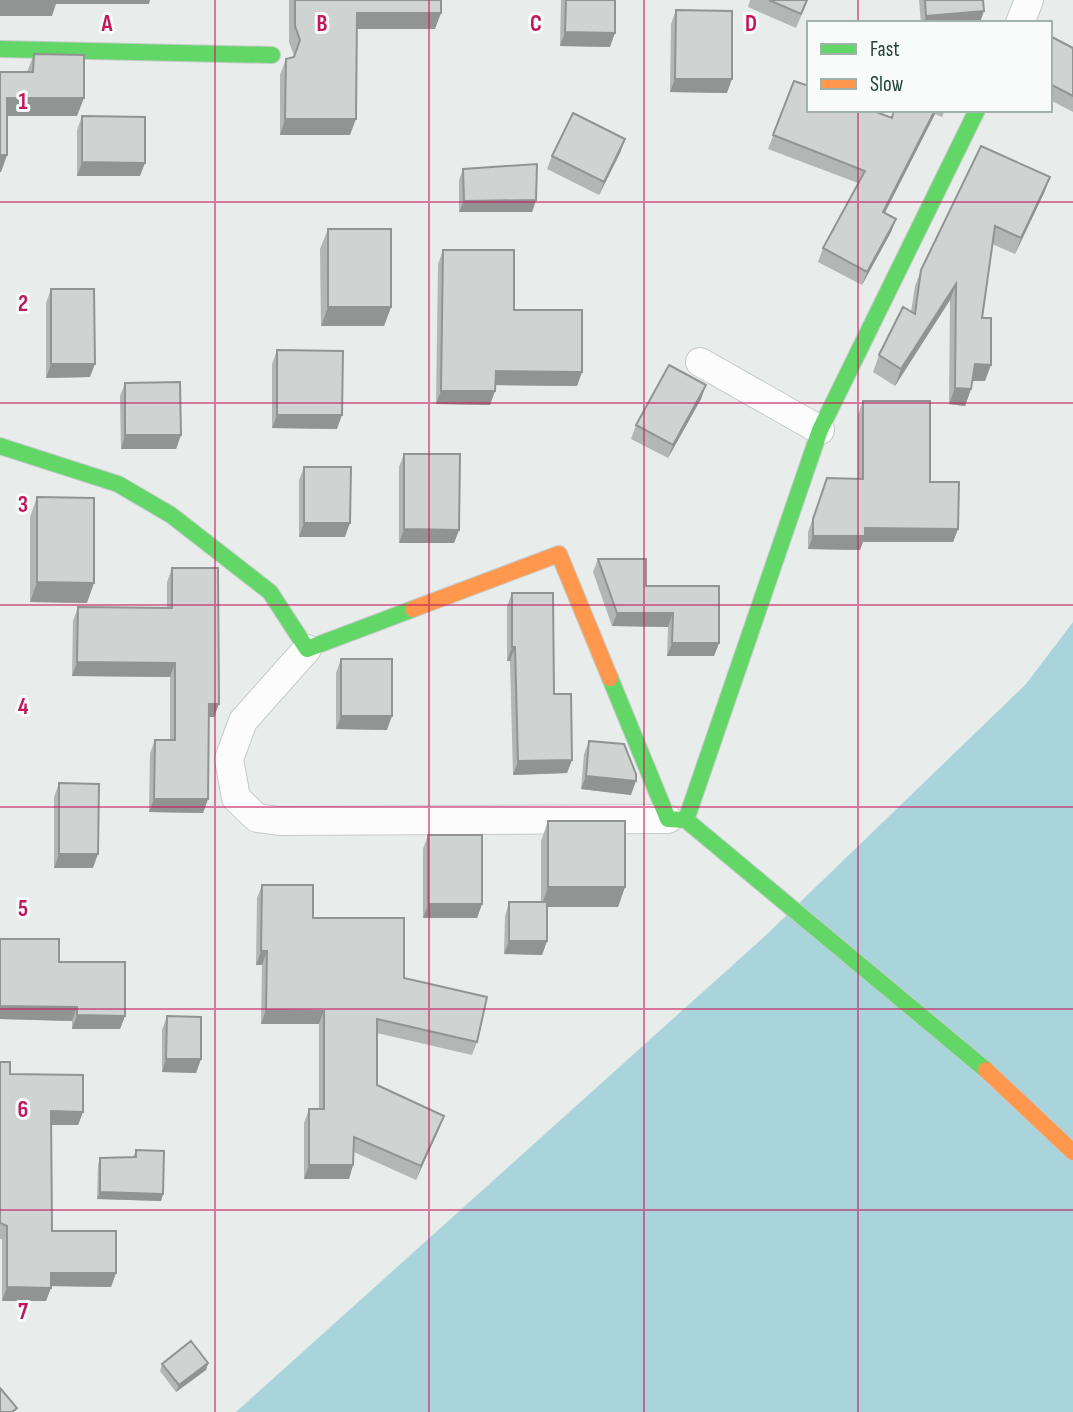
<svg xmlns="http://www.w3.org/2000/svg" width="1073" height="1412" font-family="'Sofia Sans Condensed',sans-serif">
<rect width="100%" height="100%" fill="#e8edeb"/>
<path fill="#a9d4db" d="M1073,622V1412H236L765,936L1026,684Z"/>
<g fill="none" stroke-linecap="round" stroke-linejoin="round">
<g stroke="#c5cac8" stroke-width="30">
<path id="street" d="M1020,23L1029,0
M700,362L820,430
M307,649L243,721L229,759L236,798L257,818L279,821L668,819"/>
</g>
<g stroke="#c3cbc8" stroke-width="18">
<path id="fast" d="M0,49L272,55
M0,446L118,484L171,515L270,592L307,649L413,609
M610,678L668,819L686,820L986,1070
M686,820L820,430L977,110"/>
</g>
<g stroke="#c3cbc8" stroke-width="18">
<path id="slow" d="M413,609L559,554L610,678
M986,1070L1073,1152"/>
</g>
<use href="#street" stroke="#fcfcfc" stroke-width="28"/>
<use href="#fast" stroke="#63d668" stroke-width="16"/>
<use href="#slow" stroke="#ff974d" stroke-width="16"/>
</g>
<path fill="#b2b6b5" d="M289,0H441L435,29H357L350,135H280V75L286,59L293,58L294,56L289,42Z
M561,0H615L610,47L560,46Z
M750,0H808L796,28L748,7Z
M919,0H983L980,23H921Z
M676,10L727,93L670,92L671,24Z
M1050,36L1073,48V112L1050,100Z
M34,54L77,116H7V155L1,172L0,72H27Z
M794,81L892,118L894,110H945L942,117L935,114L885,213L896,219L891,232L862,285L818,262L823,248L858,183L768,149Z
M82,116L140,176H77V130Z
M625,139L620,153L599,195L547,169L552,156Z
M463,169L536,200L532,212H459V180Z
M1050,177L1044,193L1015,254L992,244L982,318L985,381H972L971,389L965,406L949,404L950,300L895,386L873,372L879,355L911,312L915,286L921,270Z
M328,229L391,307L384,326H321L320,249Z
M443,250L514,310L582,372L577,386L495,385V391L490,405L436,404L438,264Z
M51,289L90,377L46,378V303Z
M277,350L337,429L272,428V364Z
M125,383L181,435L176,449H121L120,396Z
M706,385L701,399L668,458L631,439L636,425Z
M863,401L930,482L958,529L953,542H863L860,550L808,549V532L827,478L858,479V415Z
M404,454L459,530L454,543H399V467Z
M304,467L345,537H299V480Z
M37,497L87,603L30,602V517Z
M598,559L646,586L719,643L714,656H667L668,627L612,626L593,572Z
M172,568L214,717H209L208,799L203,813L149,812L150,753L155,740H170V677L72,676L73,621L78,607L167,608V582Z
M512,593L554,694L572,760L567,773L513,775L510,661H507V606Z
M341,659L387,730L336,729V673Z
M589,741L631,795L581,789L584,754Z
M59,783L93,868H54V797Z
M548,821L625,887L618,907H547V941L542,955L504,954L505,916L509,902H541V841Z
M428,835L482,904L477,918H423V849Z
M262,885L404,978L477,1042L472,1055L377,1033V1085L444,1116L416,1180L354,1152L353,1165L349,1179H304V1123L309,1109H319V1024H261L262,965H256L257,898Z
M0,939L59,962L125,1016L120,1029H72V1021L0,1019Z
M167,1016L201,1059L196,1073L162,1072V1030Z
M0,1062L10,1074L83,1112L78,1125H51L52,1231L116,1273L111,1287L51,1286L46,1301H2V1239H0Z
M136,1150L163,1194L161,1201L97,1199L98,1165L100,1158L133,1157Z
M208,1363L206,1370L176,1392L160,1371L162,1364Z"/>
<path fill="#919493" d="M0,0H150L149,4H56L52,16H0Z
M984,11L980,23H924L926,16Z
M357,13H441L435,29H351Z
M565,32L615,33L610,47L560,46Z
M675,79H732L727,93L670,92Z
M7,98H84L77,116H1Z
M935,110H936L935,114L878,226L883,212Z
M285,119H356L350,135H280Z
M625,139L620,153L599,195L604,182Z
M0,155H7L1,172H0Z
M82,162L145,163L140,176H77Z
M1050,177L1044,193L1015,254L1021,238Z
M536,200L532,212H459L464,201Z
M896,219L891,232L862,285L867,272Z
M956,284L950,300L895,386L901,369Z
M328,307H391L384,326H321Z
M51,364H95L90,377L46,378Z
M975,364L991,365L985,381H969Z
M496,371L582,372L577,386L491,385Z
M706,385L701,399L668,458L673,445Z
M955,388L971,389L965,406L949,404Z
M441,391H495L490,405L436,404Z
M277,415H342L337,429L272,428Z
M125,435H181L176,449H121Z
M304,523H350L345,537H299Z
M865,528L958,529L953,542H863L860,550L808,549L813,536Z
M404,529L459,530L454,543H399Z
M37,582L94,583L87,603L30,602Z
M617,613H673L668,627L612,626Z
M672,643H719L714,656H667Z
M512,647H515L510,661H507Z
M77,662L175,663L170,677L72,676Z
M209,704H219L214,717H204Z
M341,716H392L387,730L336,729Z
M572,760L567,773L513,775L518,761Z
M586,776L636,781L631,795L581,789Z
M154,799H208L203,813L149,812Z
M59,854H98L93,868H54Z
M548,887H625L618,907H541Z
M428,904H482L477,918H423Z
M509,941H547L542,955L504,954Z
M261,951H267L262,965H256Z
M0,1006L77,1007L72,1021L0,1019Z
M266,1010L324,1011L319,1024H261Z
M77,1015L125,1016L120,1029H72Z
M166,1059H201L196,1073L162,1072Z
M51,1111L83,1112L78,1125H46Z
M444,1116L439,1129L416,1180L421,1166Z
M309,1165H353L349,1179H304Z
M100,1192L163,1194L161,1201L97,1199Z
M51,1273H116L111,1287L46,1286Z
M7,1287L51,1288L46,1301H2Z
M208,1363L206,1370L176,1392L179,1385Z"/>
<path fill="#cfd4d2" stroke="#919493" stroke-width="2" d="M295,0H441V13H357L356,119H285L286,59L294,57L300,40L295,26Z
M566,0H615V33L565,32Z
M769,0H807L801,14Z
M925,0H983L984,11L926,16Z
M676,10L732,11V79H675Z
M1050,36L1073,48V96L1050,84Z
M34,54L84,55V98H7V155H0V72H33Z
M794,81L809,86V110H871L892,118L894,110H935L883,212L896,219L867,272L823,248L865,171L773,135Z
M573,113L625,139L604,182L552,156Z
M82,116L145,117V163L82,162Z
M981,146L1050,177L1021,238L995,226L982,318H991V365L975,364L971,389L955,388L956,284L901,369L879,355L903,307L915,314L921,270Z
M537,164L536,200L464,201L463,169Z
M328,229H391V307H328Z
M443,250H514V310H582V372L496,371L495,391H441Z
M51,289H94L95,364H51Z
M277,350L343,351L342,415H277Z
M669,365L706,385L673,445L636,425Z
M180,382L181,435H125V383Z
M863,401H930V482H959L958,529L865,528V536H813V519L827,478L863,479Z
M404,454H460L459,530L404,529Z
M304,467H351L350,523H304Z
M37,497L94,498V583L37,582Z
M598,559H646V586H719V643H672L673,613H617Z
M172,568H218L219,704H209L208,799H154L155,740H175V663L77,662L78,607L172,608Z
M512,593H553L554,694H571L572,760L518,761L515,647H512Z
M341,659H392V716H341Z
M589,741L624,744L636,774V781L586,776Z
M59,783L99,784L98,854H59Z
M548,821H625V887H548Z
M428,835H482V904H428Z
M262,885H313V918H404V978L487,997L477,1042L377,1019V1085L444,1116L421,1166L354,1137L353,1165H309V1109H324V1011L266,1010L267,951H261Z
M509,902H547V941H509Z
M0,939H59V962H125V1016L77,1015V1007L0,1006Z
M167,1016L201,1017V1059H166Z
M0,1062H10V1074L83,1075V1112L51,1111L52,1231H116V1273H51V1288L7,1287V1226L0,1223Z
M136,1150L164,1151L163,1194L100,1192V1158L136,1157Z
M191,1341L208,1363L179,1385L162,1364Z
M0,1388L17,1408L12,1412H0Z"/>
<path fill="none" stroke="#c2185b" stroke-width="2" stroke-opacity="0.55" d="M215,0V1412M429,0V1412M644,0V1412M858,0V23M858,110V1412M0,202H1073M0,403H1073M0,605H1073M0,807H1073M0,1009H1073M0,1210H1073"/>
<g font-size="23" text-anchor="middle" font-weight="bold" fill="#c2185b" stroke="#f7fbf9" stroke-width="6" stroke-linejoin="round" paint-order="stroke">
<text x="107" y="31">A</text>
<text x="322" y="31">B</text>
<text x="536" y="31">C</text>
<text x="751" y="31">D</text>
<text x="23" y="109">1</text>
<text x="23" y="311">2</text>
<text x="23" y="512">3</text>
<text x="23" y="714">4</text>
<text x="23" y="916">5</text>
<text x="23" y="1117">6</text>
<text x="23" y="1319">7</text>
</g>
<rect x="807" y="21" width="245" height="91" fill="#f7fbf9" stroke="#a3b1ad" stroke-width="2"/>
<rect x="821" y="44" width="35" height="10" fill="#63d668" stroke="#a3b1ad" stroke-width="2"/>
<text x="870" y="56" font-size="21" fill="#24423a">Fast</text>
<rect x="821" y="79" width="35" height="10" fill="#ff974d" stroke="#a3b1ad" stroke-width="2"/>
<text x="870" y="91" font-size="21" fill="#24423a">Slow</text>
</svg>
